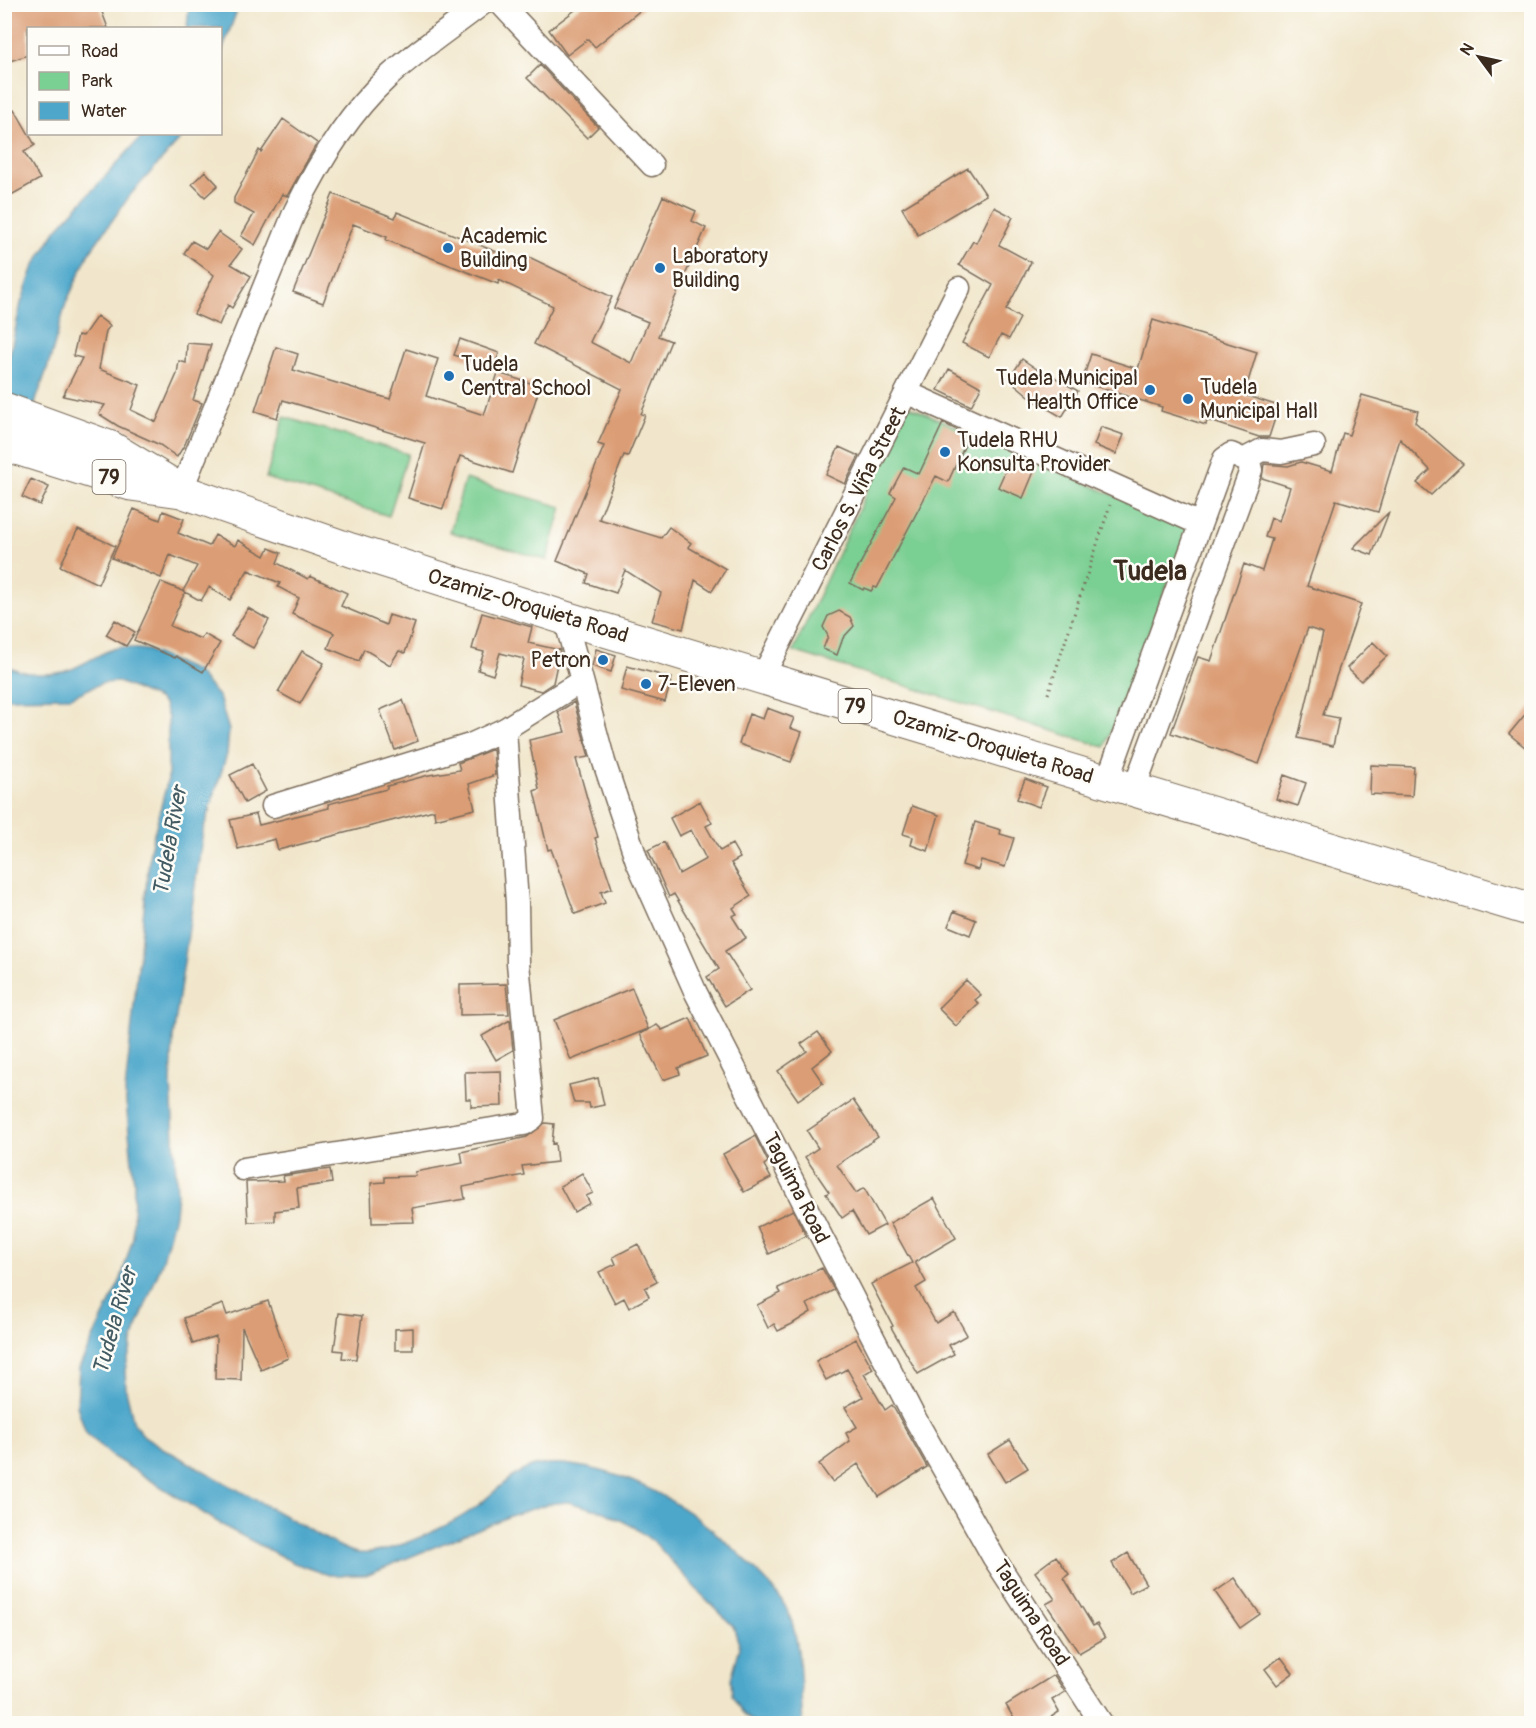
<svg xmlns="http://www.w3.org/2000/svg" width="1536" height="1728" font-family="Pangolin,sans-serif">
<rect width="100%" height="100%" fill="#fdfcf7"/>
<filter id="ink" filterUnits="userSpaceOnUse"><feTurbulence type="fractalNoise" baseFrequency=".0167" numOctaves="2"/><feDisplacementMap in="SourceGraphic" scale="12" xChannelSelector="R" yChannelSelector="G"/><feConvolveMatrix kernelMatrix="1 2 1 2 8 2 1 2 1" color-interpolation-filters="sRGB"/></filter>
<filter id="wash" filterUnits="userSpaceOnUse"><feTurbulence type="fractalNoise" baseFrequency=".008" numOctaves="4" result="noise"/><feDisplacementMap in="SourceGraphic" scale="24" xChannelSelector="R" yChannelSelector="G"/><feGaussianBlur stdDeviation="1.35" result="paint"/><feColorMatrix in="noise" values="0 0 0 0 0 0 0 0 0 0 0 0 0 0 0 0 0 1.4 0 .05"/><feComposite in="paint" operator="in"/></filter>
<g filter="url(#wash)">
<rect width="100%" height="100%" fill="#f1e6cb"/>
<path fill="#7acf93" stroke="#5a7c58" stroke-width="1.5" d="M907,405L1189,528L1105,747L793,651Z
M284,417L408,454L389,516L266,478Z
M465,479L562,507L547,560L450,532Z"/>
<path fill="#4ea7cb" stroke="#446874" stroke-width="1.5" d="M189,5H239L221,54L220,28H187Z
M144,134H185L131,194L89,253L66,303L51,357L5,491V376L21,303L34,266L57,229Z
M120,647L148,650L196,671L219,697L229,730L227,754L203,831L173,1038L171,1084L177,1194L175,1214L163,1260L135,1332L125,1370L126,1390L134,1424L144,1436L161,1447L333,1543C341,1547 350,1552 358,1553C385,1557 455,1523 476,1507C495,1493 511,1472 535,1466C554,1461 571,1465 589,1468C652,1481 703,1518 748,1562C762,1577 779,1592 788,1612C803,1648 799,1685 803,1723H754L742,1712L732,1696L731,1679L740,1647L733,1626L699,1592L656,1544L634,1527L605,1512L568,1502L547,1504L510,1516L366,1575H329L294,1563L229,1529L113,1457L86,1433L77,1406L79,1368L121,1279L133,1237L134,1183L125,1092L150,850L168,779V718L164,705L158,699L119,682L102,683L71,697L5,698L4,664C21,675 50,677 69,670C87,664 101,651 120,647Z"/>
<g id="blocks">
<path fill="#db9d75" d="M4,4H99L108,28H28V55L4,63Z
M583,4H648L595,47L588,39L567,55L549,30Z
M540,65L598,127L587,138L527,78Z
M15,110L35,145L24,152L40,179L4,199V116Z
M283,119L317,143L287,196L282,194L255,245L241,236L254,214L234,203V198L259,150L261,152Z
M968,168L986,195L918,235L902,208Z
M205,171L218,185L205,197L192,184Z
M333,194L395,218L397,212L522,262L525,255L612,297L590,342L631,363L648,322L614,308L663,196L696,211L692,221L706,228L658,336L671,341L641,414L645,415L628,456L624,455L599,519L661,538L669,527L691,543L688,547L726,569L712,591L695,580L683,629L652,621L661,593L625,570L616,593L586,583L589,574L557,561L604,446L598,444L622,389L534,344L553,306L499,280L498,284L386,240L387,237L353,224L323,303L293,292Z
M994,207L1013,217L999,245L1031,262L1006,310L1020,318L1009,339L1001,335L989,357L962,343L993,285L959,265L973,241L976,243Z
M218,232L242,249L231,264L251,276L232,308L228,305L219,325L194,314L214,275L184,253L192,241L206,249Z
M97,316L110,326L106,331L99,369L140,385L131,410L156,422L177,374L179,361L186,363L187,343L211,345L193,400L202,403L185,444L177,457L160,445L118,426L99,414L105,405L63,396L82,358L73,356L78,335L83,336Z
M1153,320L1257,352L1244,395L1279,406L1269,437H1259L1207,420L1206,425L1161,411L1162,407L1082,382L1091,354L1138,369Z
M460,339L499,353L494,368L454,355Z
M276,347L298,354L293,370L390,399L406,349L438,359L426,396L484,415L498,373L540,386L512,473L460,456L443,509L408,498L425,443L283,400L277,418L255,411Z
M1022,359L1050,378L1051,375L1078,391L1062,417L1036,402L1009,379Z
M949,369L981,387L971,406L938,390Z
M1362,395L1418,411L1415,422L1463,464L1431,495L1417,483L1430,470L1400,439L1378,512L1336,500L1307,586L1361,604L1323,715L1339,718L1333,746L1298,738L1323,633L1308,628L1259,764L1171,733L1198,657L1211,661L1244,564L1262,571L1272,539L1265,537L1271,518L1279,521L1290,487L1262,478L1264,464L1288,466L1301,462L1332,471L1343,433L1349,435Z
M943,423L969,436L948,482L936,476L877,588L874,587L871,591L864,588L863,590L850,583L896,497L890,493L904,467L919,474Z
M1101,427L1124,435L1116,454L1094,445Z
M839,447L859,456L845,484L826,475Z
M1012,456L1036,467L1023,498L998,487Z
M31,479L49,487L40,505L22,497Z
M134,509L160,520L163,511L184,519L178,533L209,546L215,535L235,546L238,540L265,556L269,548L281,553L277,563L308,579L310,576L347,593L341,606L386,625L389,615L415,623L405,653L399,651L390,665L364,649L359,661L328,648L334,633L292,614L299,598L278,587L280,583L248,570L230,600L209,587L201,601L183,591L197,566L170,555L161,578L112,558Z
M1389,512L1372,555L1353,548Z
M78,529L115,546L98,584L60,566Z
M161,582L185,592L170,626L201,639L204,634L220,643L203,672L176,656L175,658L134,640Z
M248,608L269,620L253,648L231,636Z
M839,611L850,617L854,626L843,638L837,655L823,649L828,636L823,627L828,616Z
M482,613L532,627L528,643L560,650L553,683L541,691L518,685L524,659L500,653L493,675L478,670L484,652L472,649Z
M115,620L135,632L126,646L106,635Z
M1373,642L1387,656L1361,681L1347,668Z
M596,649L616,655L611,672L592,666Z
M302,651L324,663L300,704L278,692Z
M627,666L672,678L665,702L621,690Z
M403,700L418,741L395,750L380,710Z
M574,702L589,757L576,759L598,837L595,838L612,888L601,892L605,903L575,914L551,849L548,850L534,791L539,789L529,740L565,732L558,712Z
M1532,706V753L1509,734Z
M767,708L794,718L790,728L802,732L791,762L739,744L749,714L763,719Z
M493,749L495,775L469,784L475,809L435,819L434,810L278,850L275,839L238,849L230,820L256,814L259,825L329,808L328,804L387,789V786L429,775L460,770L458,763Z
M252,764L266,791L245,803L230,775Z
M1371,765L1414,767L1412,796L1370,794Z
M1284,775L1306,783L1298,806L1276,799Z
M1025,779L1047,787L1039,807L1017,799Z
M700,801L712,823L706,826L720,851L732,844L740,858L731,863L751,896L733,908L737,914L732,916L746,938L725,951L750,990L725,1006L707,977L719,969L674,894L669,897L648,850L664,842L679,874L706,859L691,830L679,836L670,818Z
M912,806L939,815L928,851L911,845L913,837L903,834Z
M975,822L1001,830L1000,834L1014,838L1005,867L981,860L978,870L962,865Z
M954,911L976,920L970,935L948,926Z
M966,980L981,995L975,1000L979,1004L956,1026L938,1008Z
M506,984L509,1014L460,1015V985Z
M632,988L648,1029L571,1060L554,1020Z
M690,1018L707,1056L678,1068L680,1074L663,1080L640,1034L657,1025L662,1030Z
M510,1020L513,1050L496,1060L482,1036Z
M818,1032L832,1051L812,1067L823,1083L798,1100L778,1071L807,1051L801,1044Z
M501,1071L502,1106L471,1107V1099H466L465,1072Z
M598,1078L604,1105L590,1108L589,1103H574L569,1085Z
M853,1100L878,1137L837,1165L856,1193L864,1188L885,1225L866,1235L852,1211L842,1218L826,1194L829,1192L805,1157L818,1148L807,1131Z
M545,1123L554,1124L552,1144L555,1143L557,1162L522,1166L524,1175L463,1187L465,1199L412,1208L414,1222L372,1223L371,1183L385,1182V1177L416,1176L415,1172L463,1163L461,1152L527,1137Z
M755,1136L768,1162L764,1165L771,1178L744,1192L723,1154Z
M330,1169L332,1183L297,1188L299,1208L275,1211V1221L248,1222L246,1182L284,1181L283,1176Z
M582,1173L593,1193L586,1196L590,1203L574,1212L560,1186Z
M934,1198L956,1238L915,1262L926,1282L916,1288L936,1323L954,1312L967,1335L949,1345L954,1354L918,1374L891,1327L893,1326L871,1284L912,1263L890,1223Z
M793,1210L806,1236L769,1254L757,1227Z
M638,1244L657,1282L645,1288L649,1297L629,1308L624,1298L615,1303L599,1272L616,1264L613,1257Z
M822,1268L834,1290L807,1304L811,1312L792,1324L778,1331L774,1324L768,1328L757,1305L781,1293L778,1288Z
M268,1301L288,1358L261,1370L242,1327L241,1380L215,1379L216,1336L193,1344L184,1318L223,1304L227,1315Z
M339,1313L362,1316L356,1359L342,1358L343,1351L334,1350Z
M413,1328V1350H395V1329Z
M856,1339L873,1369L864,1374L885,1410L892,1405L927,1467L879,1497L858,1464L832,1482L819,1464L850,1441L846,1433L857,1427L845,1407L863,1397L847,1369L826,1380L816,1361Z
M1010,1440L1028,1468L1005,1482L988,1454Z
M1128,1553L1146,1584L1130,1593L1112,1563Z
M1056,1556L1069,1574L1064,1578L1093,1626L1097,1624L1105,1638L1079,1653L1046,1604L1055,1599L1035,1572Z
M1235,1578L1260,1614L1240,1628L1215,1592Z
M1281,1657L1293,1673L1277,1685L1265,1669Z
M1054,1675L1065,1692L1052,1700L1059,1712L1040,1724H1017L1006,1705Z"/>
</g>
</g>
<g filter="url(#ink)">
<use href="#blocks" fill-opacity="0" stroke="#7b6c5b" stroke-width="1.5"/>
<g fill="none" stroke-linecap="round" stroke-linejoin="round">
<g stroke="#7b6c5b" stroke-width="25">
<path id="minor" d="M501,4L652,165
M908,393L1200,524
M1245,459L1262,450L1281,452L1314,445
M181,491L295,211C318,164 348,114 387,78C416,51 450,29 482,4
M565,618L604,762L637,861L696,993L913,1415L994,1558L1102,1724
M762,678L959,288
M1107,781L1224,459L1231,454L1249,462L1251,470L1134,789
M273,806L470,745L505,729L580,682
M243,1169L524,1124L533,1118L518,963L517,903L505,729"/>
</g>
<g stroke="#7b6c5b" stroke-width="35">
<path id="highway" d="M4,409L111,448L172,485
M4,444L131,484L181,491L351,550L565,618L1532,910"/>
</g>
<path stroke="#7b6c5b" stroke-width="3" stroke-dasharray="1.5 4.5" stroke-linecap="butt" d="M1048,694L1110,505"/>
<use href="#minor" stroke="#fff" stroke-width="22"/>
<use href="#highway" stroke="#fff" stroke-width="33"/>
</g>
</g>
<g fill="#1f6fb2" stroke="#fdfcf7" stroke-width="2">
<circle cx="448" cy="248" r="6"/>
<circle cx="660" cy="268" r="6"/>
<circle cx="449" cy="376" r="6"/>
<circle cx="1150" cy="390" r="6"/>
<circle cx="1188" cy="399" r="6"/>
<circle cx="945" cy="452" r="6"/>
<circle cx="603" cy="660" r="6"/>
<circle cx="646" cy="684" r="6"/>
</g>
<g text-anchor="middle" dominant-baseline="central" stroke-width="5" stroke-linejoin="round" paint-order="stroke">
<g fill="#fdfcf7" stroke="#75695f" stroke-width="1.5">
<rect x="92.5" y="460" width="33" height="34" rx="4.5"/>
<rect x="838.5" y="689" width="33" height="34" rx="4.5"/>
</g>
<g font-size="20" font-weight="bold" fill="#3b2a1e">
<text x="109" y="477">79</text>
<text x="855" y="706">79</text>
</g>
<g font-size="21" fill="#3b2a1e" stroke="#fdfcf7" text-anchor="start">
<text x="460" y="236">Academic<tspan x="460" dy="24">Building</tspan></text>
<text x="672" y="256">Laboratory<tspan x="672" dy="24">Building</tspan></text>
<text x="461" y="364">Tudela<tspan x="461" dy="24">Central School</tspan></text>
<text x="1138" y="378" text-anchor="end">Tudela Municipal<tspan x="1138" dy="24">Health Office</tspan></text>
<text x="1200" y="387">Tudela<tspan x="1200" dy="24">Municipal Hall</tspan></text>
<text x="957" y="440">Tudela RHU<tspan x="957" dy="24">Konsulta Provider</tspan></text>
<text x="591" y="660" text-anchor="end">Petron</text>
<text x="658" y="684">7-Eleven</text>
</g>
<g font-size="21" fill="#3b2a1e" stroke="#fdfcf7">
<text transform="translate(859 489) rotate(-63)">Carlos S. Viña Street</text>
<text transform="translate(528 606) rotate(17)">Ozamiz-Oroquieta Road</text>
<text transform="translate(993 747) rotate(17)">Ozamiz-Oroquieta Road</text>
<text transform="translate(796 1188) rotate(63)">Taguima Road</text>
<text transform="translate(1031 1613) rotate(57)">Taguima Road</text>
</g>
<g font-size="22" font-style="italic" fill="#435c63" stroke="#fdfcf7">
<text transform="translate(170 841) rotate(-80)">Tudela River</text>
<text transform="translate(115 1321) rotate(-74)">Tudela River</text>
</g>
<g font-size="27" font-weight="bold" fill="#3b2a1e" stroke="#fdfcf7">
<text x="1150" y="571">Tudela</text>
</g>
</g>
<rect width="1536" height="1728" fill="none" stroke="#fdfcf7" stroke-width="24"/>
<rect x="27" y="27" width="195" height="108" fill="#fdfcf7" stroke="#afa8a0" stroke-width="1.5"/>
<rect x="39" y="46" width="30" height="9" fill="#ffffff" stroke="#afa8a0" stroke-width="1.5"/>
<text x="81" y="57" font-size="18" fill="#3b2a1e">Road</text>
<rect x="39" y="72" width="30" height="18" fill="#7acf93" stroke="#afa8a0" stroke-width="1.5"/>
<text x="81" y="87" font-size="18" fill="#3b2a1e">Park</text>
<rect x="39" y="102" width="30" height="18" fill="#4ea7cb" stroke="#afa8a0" stroke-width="1.5"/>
<text x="81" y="117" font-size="18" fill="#3b2a1e">Water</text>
<g transform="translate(1479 57) rotate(303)" stroke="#fdfcf7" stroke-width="4.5" paint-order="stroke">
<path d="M0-4.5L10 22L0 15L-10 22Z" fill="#3b2a1e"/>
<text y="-9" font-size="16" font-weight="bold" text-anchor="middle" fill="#3b2a1e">N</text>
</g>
</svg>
